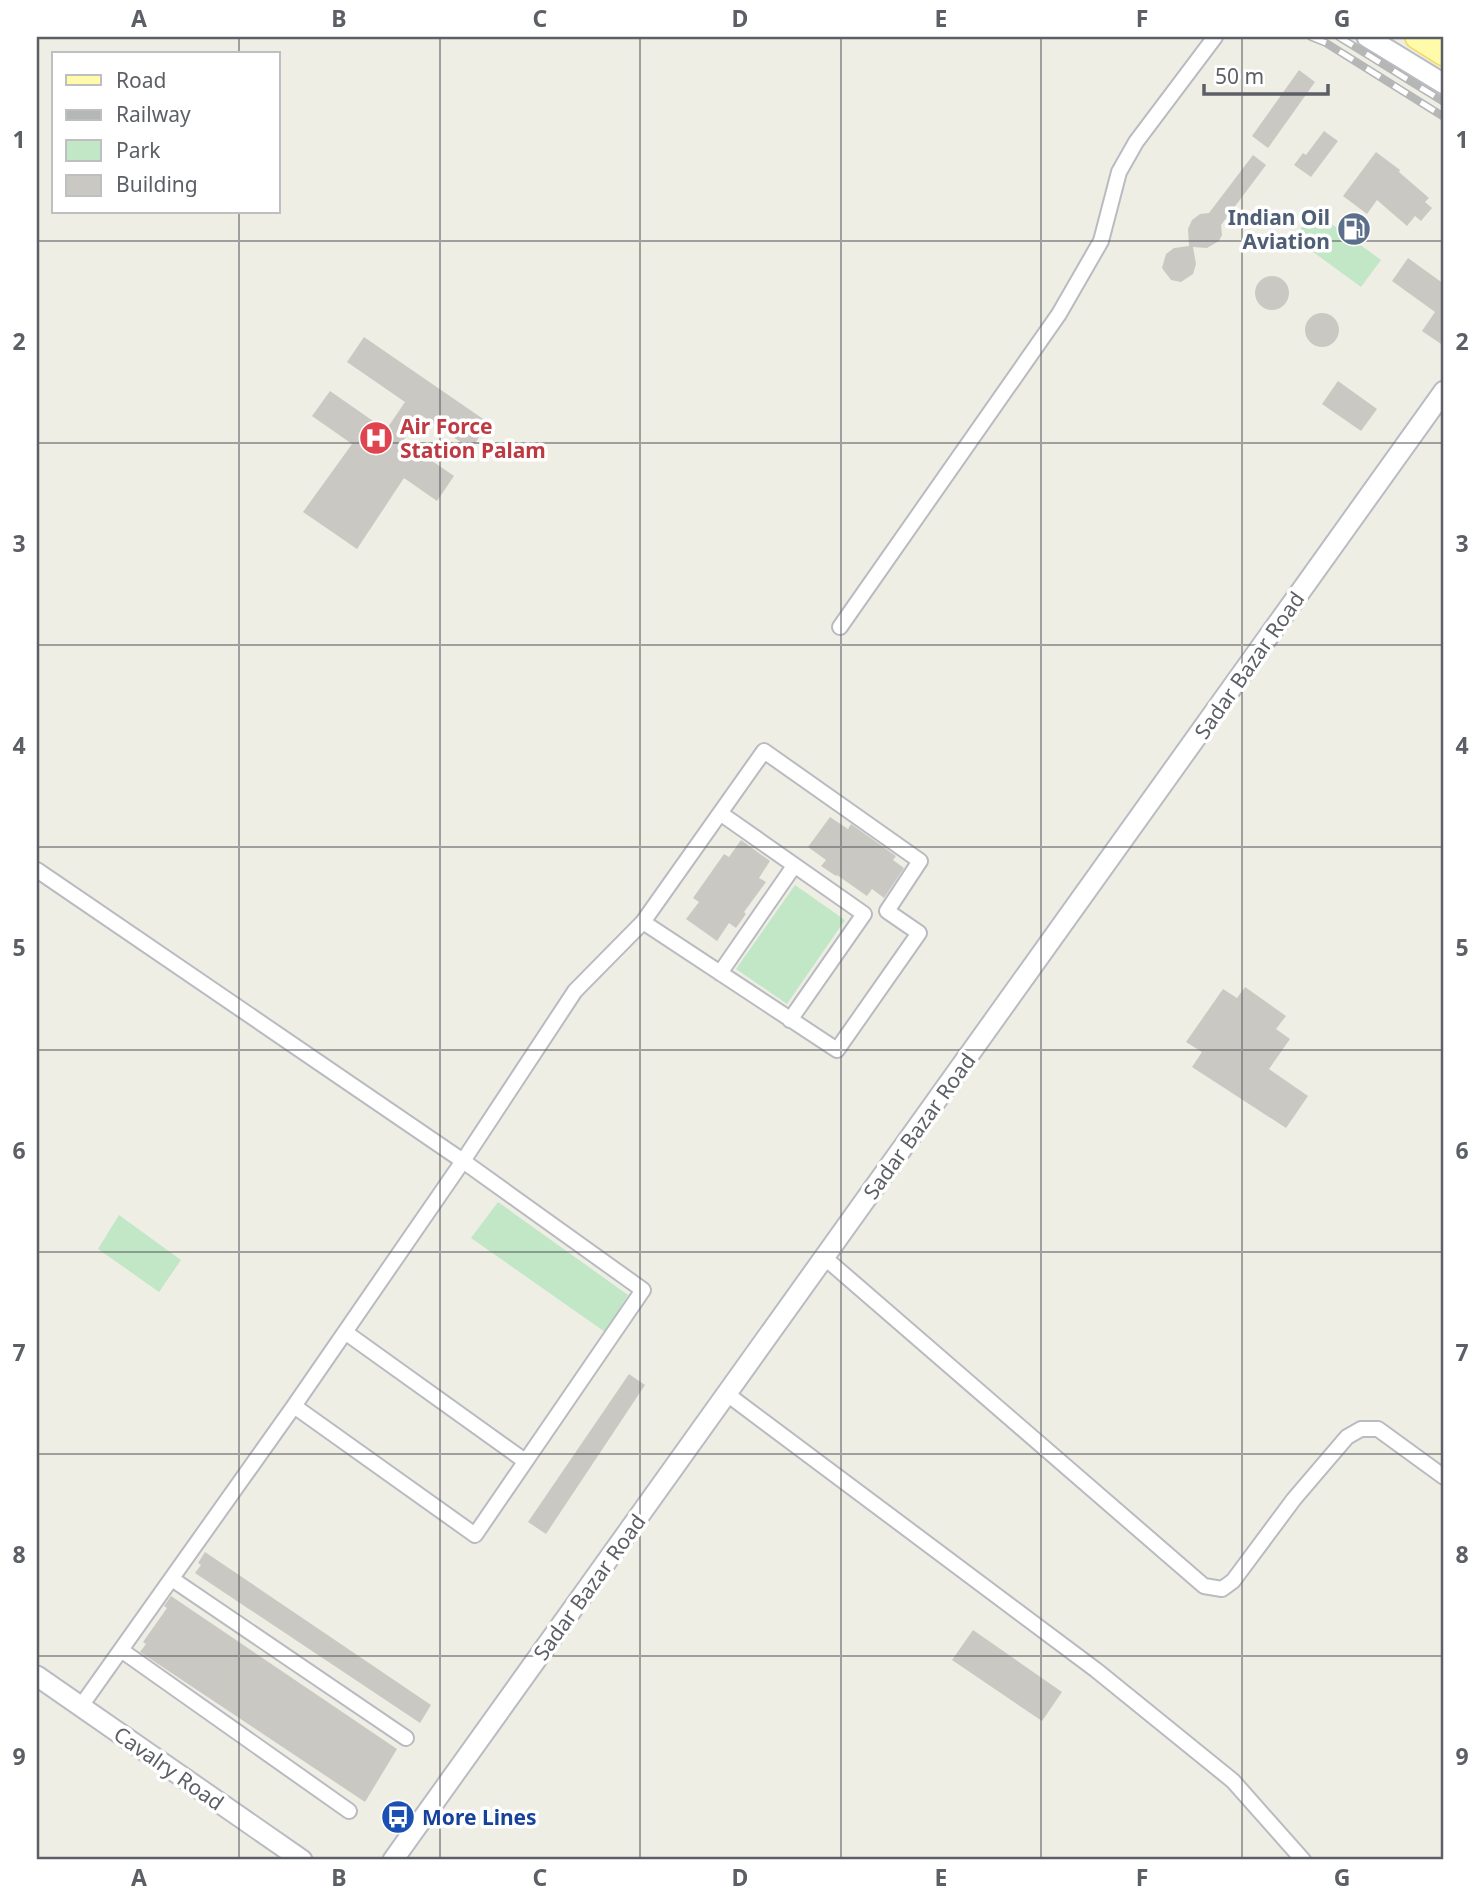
<svg xmlns="http://www.w3.org/2000/svg" width="1481" height="1897" font-family="'Noto Sans',sans-serif">
<rect width="100%" height="100%" fill="#efeee5"/>
<path fill="#c1e7c6" d="M1314,211L1381,260L1361,287L1294,238Z
M795,885L845,920L787,1004L736,969Z
M498,1202L628,1295L605,1332L471,1238Z
M119,1215L181,1260L159,1292L98,1249Z"/>
<path fill="#cac8c2" d="M1299,70L1315,82L1268,148L1252,136Z
M1324,131L1338,141L1311,177L1294,165L1303,153L1306,155Z
M1376,152L1400,170L1399,172L1429,198L1425,202L1432,208L1421,221L1415,216L1407,226L1377,200L1367,214L1343,196Z
M1253,155L1266,165L1221,225L1222,235L1219,241L1207,248L1193,247L1196,264L1193,274L1181,282L1171,280L1162,268L1166,254L1174,248L1189,246L1188,229L1192,220L1200,214L1209,213Z
M1408,258L1444,284V346L1422,331L1435,312L1392,281Z
M1255 293a17 17 0 1 1 34 0a17 17 0 1 1-34 0Z
M1305 330a17 17 0 1 1 34 0a17 17 0 1 1-34 0Z
M364,337L489,423L471,449L421,415L403,441L454,476L437,501L404,478L357,549L303,512L352,444L312,416L330,391L386,430L405,402L347,362Z
M1338,381L1377,409L1361,431L1322,404Z
M830,817L848,829L851,824L896,856L893,860L904,868L884,898L872,889L867,896L837,875L836,876L821,866L826,860L808,847Z
M741,840L770,861L759,878L766,882L744,912L746,914L736,928L729,923L717,941L686,919L699,902L693,898L724,854L729,857Z
M1245,987L1286,1016L1276,1029L1290,1039L1269,1069L1308,1096L1286,1128L1192,1067L1202,1052L1186,1042L1223,989L1237,998Z
M629,1374L645,1385L546,1534L528,1522Z
M205,1552L431,1705L420,1723L195,1573L201,1565L198,1563Z
M171,1596L397,1749L365,1802L140,1652L146,1644L143,1642L167,1608L164,1606Z
M973,1630L1062,1692L1042,1721L952,1660Z"/>
<g fill="none" stroke-linecap="round" stroke-linejoin="round">
<g stroke="#b9bbc1" stroke-width="18">
<path id="street" d="M840,627L1059,314L1101,241L1119,172L1136,142L1215,37
M720,813L864,914L790,1020
M37,870L463,1161L643,1290L475,1535L294,1406
M720,973L794,866
M825,1258L1204,1586L1222,1589L1233,1581L1294,1499L1347,1437L1361,1429H1378L1444,1477
M345,1332L525,1461
M727,1394L1096,1670L1233,1781L1303,1860
M172,1579L406,1738
M121,1650L349,1811
M81,1706L294,1406L463,1161L575,991L643,922L764,751L920,861L887,911L919,933L837,1050L643,922"/>
</g>
<g stroke="#babcc3" stroke-width="23">
<path id="secondary" d="M1367,37L1444,84
M37,1676L302,1860
M393,1860L1444,391"/>
</g>
<g stroke="#f2da5b" stroke-width="26">
<path id="primary" d="M1417,37L1444,54"/>
</g>
<use href="#street" stroke="#fff" stroke-width="14"/>
<use href="#secondary" stroke="#fff" stroke-width="19"/>
<use href="#primary" stroke="#fffbaa" stroke-width="23"/>
<g stroke="#b5b6b6" stroke-width="8">
<path id="rail" d="M1311,37L1326,43L1444,117
M1339,37L1444,102"/>
</g>
<use href="#rail" stroke="#fff" stroke-width="5" stroke-dasharray="16" stroke-linecap="butt"/>
</g>
<path fill="none" stroke="#5c5f65" stroke-width="2" stroke-opacity="0.55" d="M239,37V54M440,37V1860M640,37V1860M841,37V1860M1041,37V1860M1242,37V1860M239,212V1860M37,241H1444M37,443H1444M37,645H1444M37,847H1444M37,1050H1444M37,1252H1444M37,1454H1444M37,1656H1444"/>
<defs>
<g id="fuel-disc" transform="scale(1.75)"><circle r="9.5" fill="#5c6f8a" stroke="#fff"/><path d="M-5.5-6h7V0h2V4h1.3V-2.5L3-4.5l.8-.8L6-3V5H2.5V1h-1V6h-7ZM-4.2-4.7v3.2H.2V-4.7Z" fill="#fff"/></g>
<g id="hospital-disc" transform="scale(1.75)"><circle r="9.5" fill="#e0444e" stroke="#fff"/><path d="M-5-5h3v3.5h4V-5h3V5h-3V1.5h-4V5h-3Z" fill="#fff"/></g>
<g id="bus-disc" transform="scale(1.75)"><circle r="9.5" fill="#1a4fb4" stroke="#fff"/><path d="M-5-6H5V4H4V6H2V4H-2V6H-4V4H-5ZM-3.5-4V0h7V-4ZM-3.5 1.2v1.5H-2V1.2ZM2 1.2v1.5H3.5V1.2Z" fill="#fff"/></g>
</defs>
<g fill-rule="evenodd">
<use href="#fuel-disc" x="1354" y="229"/>
<use href="#hospital-disc" x="376" y="438"/>
<use href="#bus-disc" x="398" y="1817"/>
</g>
<g text-anchor="middle" dominant-baseline="central" stroke-width="7" stroke-linejoin="round" paint-order="stroke">
<g font-size="21" font-weight="bold" fill="#4e5e75" stroke="#fff" text-anchor="end">
<text x="1330" y="217">Indian Oil<tspan x="1330" dy="24">Aviation</tspan></text>
</g>
<g font-size="21" font-weight="bold" fill="#be3a42" stroke="#fff" text-anchor="start">
<text x="400" y="426">Air Force<tspan x="400" dy="24">Station Palam</tspan></text>
</g>
<g font-size="21" fill="#5c5f65" stroke="#fff">
<text transform="translate(1249 665) rotate(-55)">Sadar Bazar Road</text>
<text transform="translate(919 1126) rotate(-54)">Sadar Bazar Road</text>
<text transform="translate(589 1587) rotate(-54)">Sadar Bazar Road</text>
<text transform="translate(169 1768) rotate(35)">Cavalry Road</text>
</g>
<g font-size="21" font-weight="bold" fill="#164399" stroke="#fff" text-anchor="start">
<text x="422" y="1817">More Lines</text>
</g>
</g>
<rect width="1481" height="1897" fill="none" stroke="#ffffff" stroke-width="77"/>
<rect x="52" y="52" width="228" height="161" fill="#ffffff" stroke="#bebfc1" stroke-width="2"/>
<rect x="66" y="75" width="35" height="10" fill="#fffbaa" stroke="#bebfc1" stroke-width="2"/>
<text x="116" y="88" font-size="21" fill="#5c5f65">Road</text>
<rect x="66" y="110" width="35" height="10" fill="#b5b6b6" stroke="#bebfc1" stroke-width="2"/>
<text x="116" y="122" font-size="21" fill="#5c5f65">Railway</text>
<rect x="66" y="140" width="35" height="21" fill="#c1e7c6" stroke="#bebfc1" stroke-width="2"/>
<text x="116" y="158" font-size="21" fill="#5c5f65">Park</text>
<rect x="66" y="175" width="35" height="21" fill="#cac8c2" stroke="#bebfc1" stroke-width="2"/>
<text x="116" y="192" font-size="21" fill="#5c5f65">Building</text>
<path d="M1204 84v10h124v-10" fill="none" stroke="#5c5f65" stroke-width="3.5"/>
<text x="1215" y="84" font-size="21" fill="#5c5f65" stroke="#ffffff" stroke-width="5" paint-order="stroke">50 m</text>
<rect x="38" y="38" width="1404" height="1820" fill="none" stroke="#5c5f65" stroke-width="2.5"/>
<g font-size="23" text-anchor="middle" font-weight="bold" fill="#5c5f65">
<text x="139" y="27">A</text>
<text x="339" y="27">B</text>
<text x="540" y="27">C</text>
<text x="740" y="27">D</text>
<text x="941" y="27">E</text>
<text x="1142" y="27">F</text>
<text x="1342" y="27">G</text>
<text x="19" y="148">1</text>
<text x="1462" y="148">1</text>
<text x="19" y="350">2</text>
<text x="1462" y="350">2</text>
<text x="19" y="552">3</text>
<text x="1462" y="552">3</text>
<text x="19" y="754">4</text>
<text x="1462" y="754">4</text>
<text x="19" y="956">5</text>
<text x="1462" y="956">5</text>
<text x="19" y="1159">6</text>
<text x="1462" y="1159">6</text>
<text x="19" y="1361">7</text>
<text x="1462" y="1361">7</text>
<text x="19" y="1563">8</text>
<text x="1462" y="1563">8</text>
<text x="19" y="1765">9</text>
<text x="1462" y="1765">9</text>
<text x="139" y="1886">A</text>
<text x="339" y="1886">B</text>
<text x="540" y="1886">C</text>
<text x="740" y="1886">D</text>
<text x="941" y="1886">E</text>
<text x="1142" y="1886">F</text>
<text x="1342" y="1886">G</text>
</g>
</svg>
